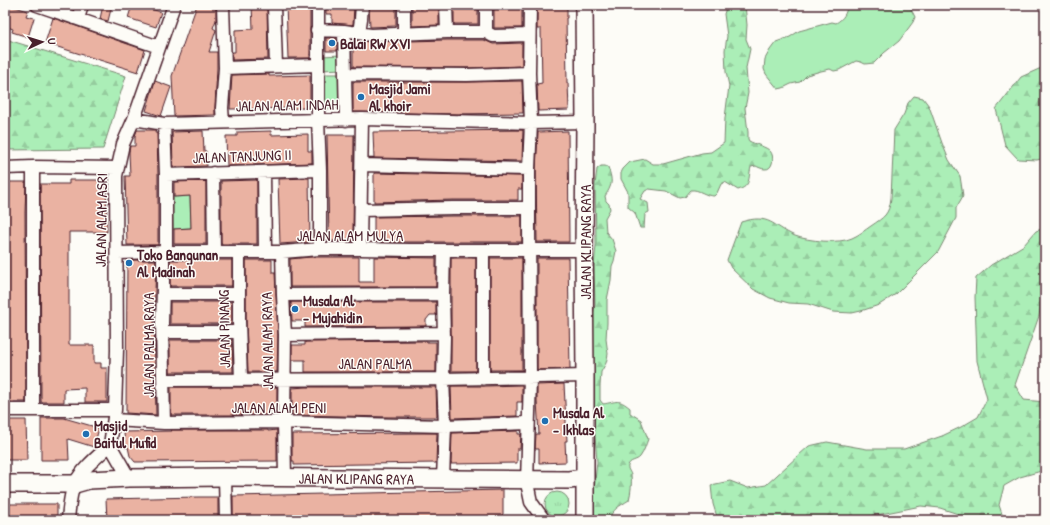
<svg xmlns="http://www.w3.org/2000/svg" width="1050" height="525" font-family="'Patrick Hand',sans-serif">
<defs>
<pattern id="forest-firs" width="22" height="20" patternUnits="userSpaceOnUse"><rect width="22" height="20" fill="#abeeb7"/><path d="M5 1l3.5 6h-7zM16 11l3.5 6h-7z" fill="#95cc9e"/></pattern>
<pattern id="park-tufts" width="24" height="20" patternUnits="userSpaceOnUse"><rect width="24" height="20" fill="#abeeb7"/><path d="M3 7l-1-3M5 7V3M7 7l1-3M15 17l-1-3M17 17v-4M19 17l1-3" fill="none" stroke="#95cc9e"/></pattern>
</defs>
<rect width="100%" height="100%" fill="#fdfcf7"/>
<filter id="ink" filterUnits="userSpaceOnUse"><feTurbulence type="fractalNoise" baseFrequency=".025" numOctaves="2"/><feDisplacementMap in="SourceGraphic" scale="8" xChannelSelector="R" yChannelSelector="G"/><feConvolveMatrix kernelMatrix="1 2 1 2 8 2 1 2 1" color-interpolation-filters="sRGB"/></filter>
<g filter="url(#ink)">
<path fill="#abeeb7" stroke="#7a8671" d="M847,5H909L915,17L913,22L899,41L884,53L874,63L865,64L861,62L856,61L839,70L834,71L830,69L821,71L807,75L800,82L791,84L783,88L778,89L766,74L764,69L765,59L770,50L776,42L790,37L799,31L832,22L836,23C843,19 847,13 847,5Z
M341,55V69L323,70L322,56Z
M323,74H341L342,108L324,109Z
M190,196L191,228L173,229L172,197Z"/>
<path fill="url(#forest-firs)" stroke="#7a8671" d="M727,5H745L747,25L746,39L750,49L746,68L748,93L745,108L748,132V139L749,141C754,144 767,147 770,151C775,156 773,170 765,169C762,169 758,167 756,166L751,167C748,179 751,186 738,190L725,182L721,184L717,193L714,196C705,196 699,189 691,190L685,197L680,198L666,191L649,189L645,191L640,199L648,203L649,212L645,214L644,228H640L635,213L628,207V192L621,179V173L623,169L630,162L645,159L653,164H663L702,153L711,152L724,143L725,118L729,86L726,72L725,50L727,36L724,14Z
M5,39L126,76L103,149L5,150Z
M1045,68V158L1037,160L1018,159L1005,145L996,109L1021,77L1039,69Z
M914,96L923,98L929,106L942,143L949,160L960,176L963,196L956,208V218L938,252L896,294L879,305L861,311L852,313L833,312L808,304L789,303L770,298L753,289L731,268L727,260L741,222C770,213 772,226 795,236C808,241 840,244 852,238C859,235 865,230 871,226C884,217 889,215 891,198L894,130L904,114L908,103Z
M601,166H605L608,167C610,173 613,181 610,187C609,190 607,193 605,196L606,201L609,204L610,209L605,218L606,232L612,239L616,251L614,261L612,266L611,280L607,300V323L606,339L608,354L607,359L606,363L601,372L600,386V400L603,404C617,402 618,398 630,408V413L641,420L648,439C646,444 644,452 640,457C637,461 629,460 628,466C627,469 630,471 631,475C632,483 631,492 629,500C620,506 612,509 609,520H594L593,500L597,462L592,396V320L595,305L594,267L596,245L595,185L597,169Z
M1045,228V286L1042,297L1039,316L1015,385L1024,400L1045,402V470L1020,477L1004,486L999,505L1004,520H963L958,514L940,508L921,506L866,517L847,518L841,520H768L755,516L733,520H718L713,504L711,485L730,481L748,488L766,485L809,446L827,442L867,449H904L942,436L961,427L978,417L987,399L977,361L975,297L976,278L991,265L1024,245L1036,231Z"/>
<path fill="url(#park-tufts)" stroke="#7a8671" d="M545 504a12 12 0 1 1 24 0a12 12 0 1 1-24 0Z"/>
<path fill="#eab2a2" stroke="#4a1f2b" d="M5,5H9L28,11L26,16L34,18L28,37L12,32L13,29L5,26Z
M103,5H112L108,21L100,19Z
M132,5H137L161,12L156,27L128,18Z
M197,5H216V20L213,28L216,30L209,52H217V68L215,107V115L174,116L172,76Z
M252,5H267L268,59L232,60V52H235V30L253,29Z
M286,5H310V58H288Z
M326,5H354L353,25L332,23V14H326Z
M369,5H396V26L370,27Z
M412,5H439V25L412,26Z
M454,5H478V24H454Z
M494,5H522V28H494Z
M537,5H567V18H566L567,83H568L569,110L538,111L537,84L542,83L541,29H537Z
M53,18L145,50L138,72L45,43Z
M326,38H337V51H326Z
M352,40L371,42L447,40H484L493,44L522,43V66L467,68L353,67V50H352Z
M269,74V76L310,75V108L230,109L232,75Z
M155,81L171,87L161,116L146,111Z
M522,81L523,113L458,114L353,112V82H467Z
M137,130H156L155,133H157L158,175V245H127L125,176H130L129,152L130,146H135V136Z
M523,130L522,161L374,158L373,132Z
M203,131L204,151H206L207,166L173,167L172,132Z
M271,131V135L308,134V151H312V163L227,166L226,136H237V132Z
M568,131L569,242H537L536,169L538,132Z
M327,135H354L353,241H329Z
M374,173L522,176V189H518V200H453L374,202Z
M309,178L310,242L280,244L278,179Z
M69,180H106L107,232H69V345H94V363H101V368H107V402H85V388L64,389V402H41L40,184H69Z
M257,180V244H221V181Z
M206,181V244H174V229L191,228L190,196L174,197V182Z
M5,182H26L25,212L26,402H5Z
M453,216H522V242H374V217Z
M310,257H359V282H374V257L436,258V287H290V259Z
M451,258H476V371H451Z
M490,258H522V370H490Z
M537,258H568L570,369L537,370Z
M127,260H156L154,323L156,415L126,413Z
M170,260H232V286H170Z
M246,260H272V272H275L278,335L277,372H248L246,321Z
M170,302H232V324H170Z
M291,302H436V315H430L426,320V326L305,327V321H292Z
M170,340H232L233,372H170Z
M427,341V342H436V372H305V360H292V345H305V342Z
M564,384L567,441H565L566,462L539,463V449H535L536,434H539L537,401V385Z
M522,385V402H517V416L452,418L451,386H486Z
M171,387H277V410L269,411V415H171Z
M306,387H436L437,417H389L292,415V388Z
M41,418H64L99,428L94,447L68,439L69,460H41Z
M5,420H26L27,460H5Z
M171,430H268V431L277,430V461L135,462L130,456L128,447L125,448L124,432L172,431Z
M518,431V434H521L520,449H517V463L451,464L452,433Z
M422,433H437L436,463L294,465V461H292V434Z
M503,490V514L498,520H233V496H234Z
M198,497H218V520H107L106,499Z
M5,504H57V520H5Z"/>
<g fill="none" stroke-linecap="round" stroke-linejoin="round">
<g stroke="#4a1f2b" stroke-width="15">
<path id="street" d="M37,5L78,19L82,5
M274,5L276,66
M318,5V120L320,170V249
M446,5L447,32
M530,5L529,73L531,123L529,169V225L530,377L527,483L531,502L544,520
M78,19L159,47
M317,30L344,31L371,35L447,32H486L493,36L529,35
M344,31L346,120
M486,32V5
M359,33L361,19L362,5
M404,34V5
M225,68L318,65
M346,74L467,75L529,73
M134,119L164,124L362,119L531,123L585,122
M223,122L222,108L225,68L223,5
M362,165L529,169
M5,168L33,167L118,168
M264,172L265,251
M213,173L214,252
M166,175L320,170
M361,210L453,208H529
M360,249L362,119
M483,250V379
M239,252V321L241,380
M282,252L283,295L285,335L284,422L285,477
M117,253L165,252H282L320,249H360L409,250H584
M163,294H239
M283,295L443,294
M163,332H239
M285,335L444,333
M164,380L443,379L585,376
M5,410H115
M33,410V167
M114,420L164,423L278,422L445,426L528,423
M164,423L162,323L163,289V257L165,252L166,245V175L164,124
M110,445L115,410L117,350L116,176L123,144L134,119L174,5
M110,445L129,478
M225,477L226,520
M443,479L445,426L443,379L444,338L443,294L444,250
M68,520C69,508 70,493 75,483C83,468 98,456 110,445"/>
</g>
<g stroke="#4a1f2b" stroke-width="20">
<g id="secondary">
<path d="M584,5L585,122L584,250L585,376V520"/>
<path id="s1" d="M5,484H75L89,480L129,478L225,477L569,480L584,478"/>
</g>
</g>
<use href="#street" stroke="#fdfcf7" stroke-width="12"/>
<use href="#secondary" stroke="#fdfcf7" stroke-width="17"/>
</g>
</g>
<g fill="#1f6fb2" stroke="#fdfcf7" stroke-width="1.5">
<circle cx="332" cy="43" r="4"/>
<circle cx="361" cy="97" r="4"/>
<circle cx="129" cy="263" r="4"/>
<circle cx="295" cy="309" r="4"/>
<circle cx="545" cy="421" r="4"/>
<circle cx="86" cy="434" r="4"/>
</g>
<g text-anchor="middle" dominant-baseline="central" stroke-width="3" stroke-linejoin="round" paint-order="stroke">
<g font-size="15" font-weight="bold" fill="#4a1f2b" stroke="#fdfcf7" text-anchor="start">
<text x="340" y="43">Balai RW XVI</text>
<text x="369" y="88">Masjid Jami<tspan x="369" dy="17">Al khoir</tspan></text>
<text x="137" y="254">Toko Bangunan<tspan x="137" dy="17">Al Madinah</tspan></text>
<text x="303" y="300">Musala Al<tspan x="303" dy="17">- Mujahidin</tspan></text>
<text x="553" y="412">Musala Al<tspan x="553" dy="17">- Ikhlas</tspan></text>
<text x="94" y="425">Masjid<tspan x="94" dy="17">Baitul Mufid</tspan></text>
</g>
<g font-size="15" fill="#4a1f2b" stroke="#fdfcf7">
<text transform="translate(287 105) rotate(-1)">JALAN ALAM INDAH</text>
<text transform="translate(242 156) rotate(-2)">JALAN TANJUNG II</text>
<text transform="translate(101 220) rotate(-89)">JALAN ALAM ASRI</text>
<text x="350" y="235">JALAN ALAM MULYA</text>
<text transform="translate(585 242) rotate(-90)">JALAN KLIPANG RAYA</text>
<text transform="translate(224 329) rotate(-91)">JALAN PINANG</text>
<text transform="translate(267 341) rotate(-91)">JALAN ALAM RAYA</text>
<text transform="translate(148 345) rotate(-90)">JALAN PALMA RAYA</text>
<text x="375" y="363">JALAN PALMA</text>
<text x="279" y="407">JALAN ALAM PENI</text>
<text stroke="none"><textPath href="#s1" startOffset="352">JALAN KLIPANG RAYA</textPath></text>
</g>
</g>
<rect width="1050" height="525" fill="none" stroke="#fdfcf7" stroke-width="20"/>
<rect x="10" y="10" width="1030" height="505" fill="none" stroke="#4a1f2b" stroke-width="1.5" filter="url(#ink)"/>
<g transform="translate(42 42) rotate(86)" stroke="#fdfcf7" stroke-width="3" paint-order="stroke">
<path d="M0-3L7 15L0 10L-7 15Z" fill="#4a1f2b"/>
<text y="-6" font-size="11" font-weight="bold" text-anchor="middle" fill="#4a1f2b">U</text>
</g>
</svg>
